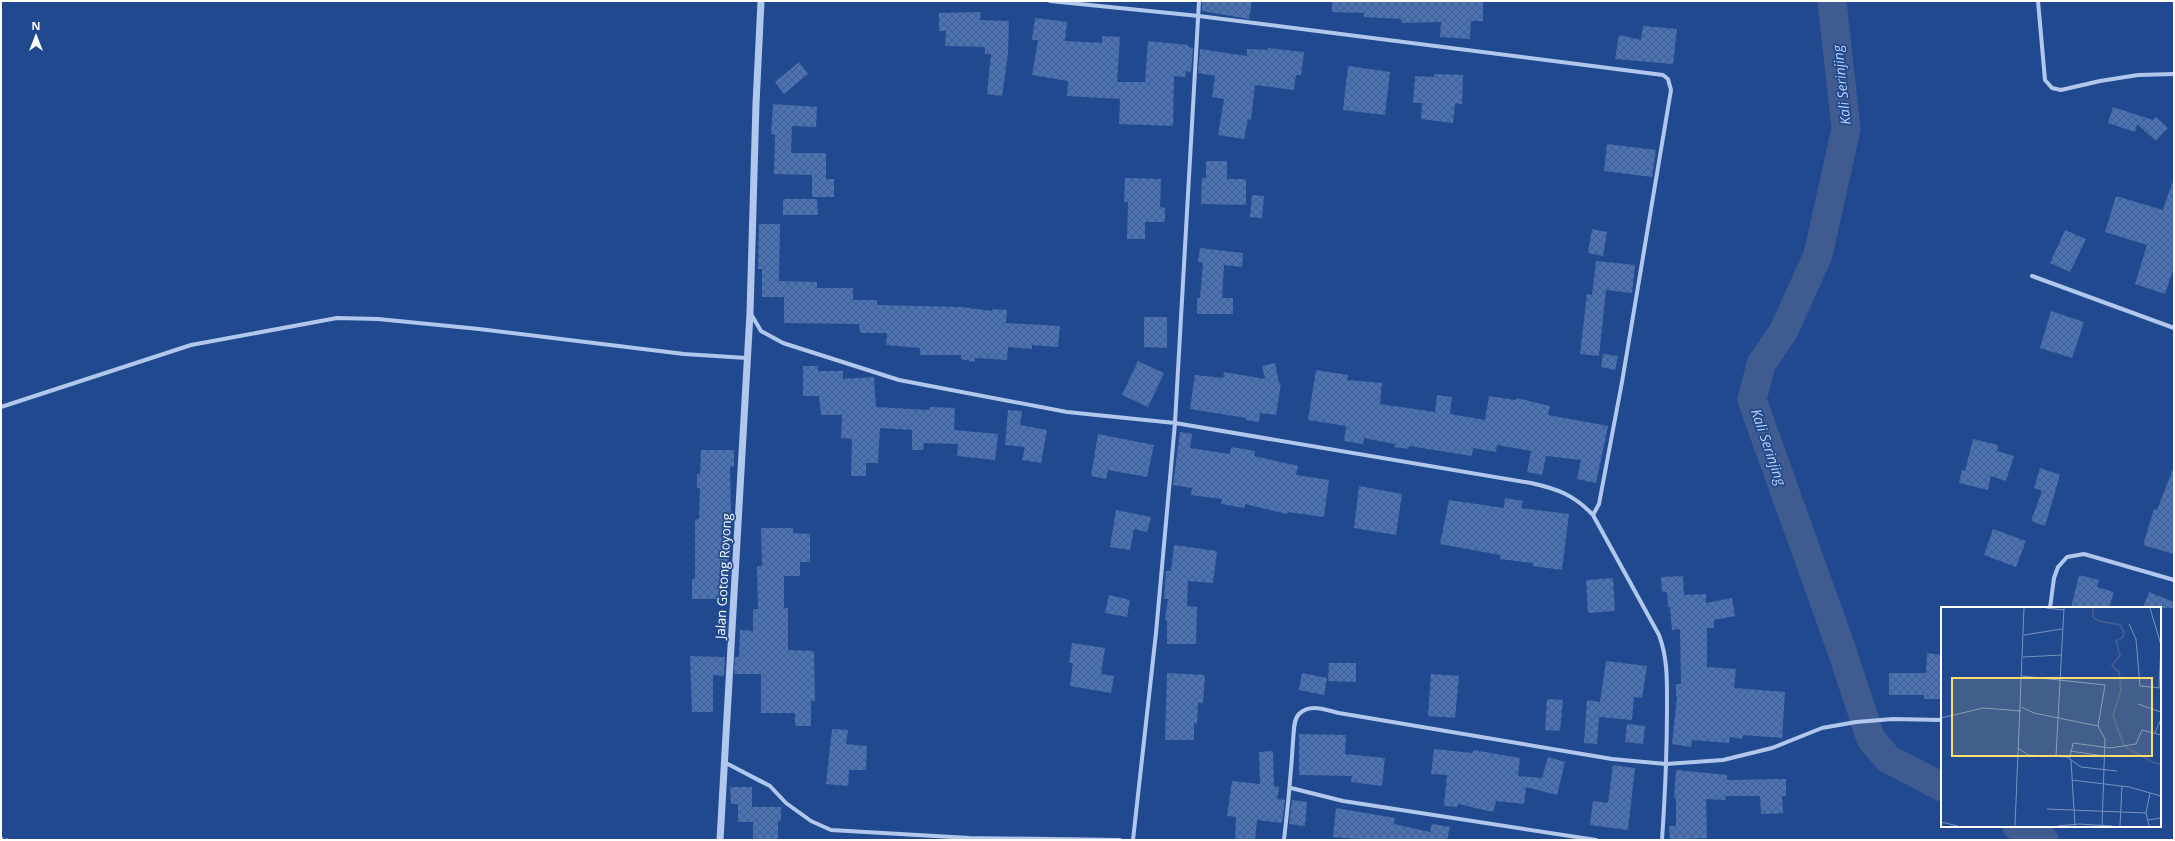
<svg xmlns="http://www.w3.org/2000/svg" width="2175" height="841" font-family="'Open Sans',sans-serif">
<defs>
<pattern id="building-cross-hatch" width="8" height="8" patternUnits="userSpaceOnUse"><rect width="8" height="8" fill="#4a72b7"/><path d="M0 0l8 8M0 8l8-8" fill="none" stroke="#4b5d7c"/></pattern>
</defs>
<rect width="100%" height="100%" fill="#21498f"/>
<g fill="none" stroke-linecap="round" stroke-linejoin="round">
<path stroke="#3f5b8f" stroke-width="29" d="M1832,1L1846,129L1818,255L1783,332L1761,364L1752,400L1841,648L1871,739L1888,759L1942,787
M2017,826L2044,840"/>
</g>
<path fill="url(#building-cross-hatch)" d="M1202,1H1252L1249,19L1202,11Z
M1332,1H1483V21H1471L1470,39L1440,37L1441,22L1402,23L1401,19L1364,17V13L1332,12Z
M981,12L980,20L1009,21L1008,54L1002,96L987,94L991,54H985V47L945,46L946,31H939V13Z
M1035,18L1067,22L1065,41L1102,43V36L1120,37L1117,82H1145L1148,41L1188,45V47L1193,48L1191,72L1186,71L1185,77L1174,76L1173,126L1119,124L1120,99L1067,96L1068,81L1032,75L1038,40H1032Z
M1643,26L1677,29L1673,64L1615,59L1619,35L1641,40Z
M1268,48L1304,52L1301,75H1296L1294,90L1255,85L1251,120L1248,119L1244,139L1218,135L1224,99L1212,97L1215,76L1198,73L1200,49L1247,56V49L1268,50Z
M799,62L808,74L784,94L775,82Z
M1348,66L1390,72L1385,115L1343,110Z
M1434,74L1463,75L1462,104L1455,103L1453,123L1421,119L1422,103H1413L1415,76L1434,77Z
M773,104L817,107L816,127L792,126L791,153H826V179H834V197H812V175L774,174L775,135L771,134Z
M2113,107L2153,120L2156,117L2168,128L2156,141L2137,124L2135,132L2108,123Z
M1607,144L1656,150L1652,177L1604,171Z
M1206,161H1227V179H1246V205L1201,204L1202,178H1206Z
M1125,178L1161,179L1160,207L1165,208V222H1145V239H1127L1128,202H1124Z
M2172,183L2174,184V267L2165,294L2135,284L2147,245L2105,232L2116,196L2163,210Z
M1252,195L1264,196L1262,218L1250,217Z
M783,199H817L818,215H783Z
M759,224H780L779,281L817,282V288H853V300H877V305L961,307L992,311V309L1007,310L1006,323L1060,326L1058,347L1032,345V349L1008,347L1007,360L975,358V362L961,359V355H920V348L886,345L887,333H860L859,324L784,323V297H762V269H758Z
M1592,229L1607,232L1603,256L1588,253Z
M2065,230L2086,239L2070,272L2050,263Z
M1200,248L1243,253L1242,267L1224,265L1222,298H1233V314H1197V298H1200L1203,263L1198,262Z
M1596,261L1635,265L1632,293L1606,290L1599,356L1580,354L1587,294L1592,295Z
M2051,311L2084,322L2072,358L2040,348Z
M1144,317H1167V348L1144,347Z
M1603,354L1618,356L1615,370L1601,367Z
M1138,361L1164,373L1148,407L1122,395Z
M1275,363L1279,383H1281L1276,415L1260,413L1259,422L1246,420V418L1190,409L1195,375L1223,378L1224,372L1265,379L1262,366Z
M803,366H818V371H843V379L874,377L876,407L929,410L930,407L955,408L954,430L998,434L995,460L957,456L958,444L924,443L923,450H912V430L880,428L878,463H866V476H851L852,439L841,438L842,415H821L819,396H803Z
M1316,370L1348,375L1347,380L1382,383L1380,404L1435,412L1437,395L1452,397L1450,414L1485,420L1489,396L1516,400L1517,398L1550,406L1548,415L1608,426L1596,483L1577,479L1581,460L1546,456L1542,475L1527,472L1531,451L1497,445L1496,452L1473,448L1472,456L1409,446V449L1394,447L1395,444L1364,438L1363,444L1344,441L1346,426L1308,420Z
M1008,410L1022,411L1020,425L1047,430L1041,463L1022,460L1025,447L1005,445Z
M1180,432L1192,434L1190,448L1230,454L1231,447L1255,451L1254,456L1298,466L1296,475L1329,480L1324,517L1288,512L1287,514L1245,504V508L1221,504L1222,499L1191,495L1192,488L1173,485Z
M1098,434L1154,445L1147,477L1108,470L1106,479L1091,476Z
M1973,439L1998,445L1997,451L2014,456L2006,481L1991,476L1988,490L1959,483L1962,470L1965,471Z
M701,450H734V467L730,466L731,517H728L727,555H729V576H720V599H692V579H695V519H699L700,488H697V474H700Z
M2040,468L2060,475L2045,526L2031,521L2042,491L2034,488Z
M2173,469H2174V554L2143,545L2154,509L2157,510Z
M1359,486L1402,494L1396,535L1354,528Z
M1505,498L1523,501L1521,508L1569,514L1562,570L1533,566V563L1500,559V555L1440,544L1449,500L1504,508Z
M1116,510L1151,517L1147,532L1134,529L1130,550L1110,547Z
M761,528H793V533L810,534V562H800V576H784V608H788V650L814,651L815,701H811V726H795V713H761V674H734L735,657H739L740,630L753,631V609H758L757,566H762Z
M1993,529L2026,541L2016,567L1984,555Z
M1174,545L1217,551L1213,583L1188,581L1187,606L1197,607L1196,644H1167V620H1165L1168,599H1164L1166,571H1171Z
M2079,575L2099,580L2097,587L2114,592L2109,608H2071Z
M1683,576L1684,595L1706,594V603L1732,598L1735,616L1714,620V628H1707V667L1736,669L1734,688L1785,692L1782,738L1743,735L1742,739L1730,737L1729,743L1692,740L1691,747L1672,744L1677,696H1676V684H1681L1680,629L1672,630L1670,607H1668L1667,592H1662L1661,577Z
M1613,578L1615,611L1588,613L1586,580Z
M2149,592L2174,602V608H2143Z
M1109,595L1130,600L1127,617L1105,613Z
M1072,643L1105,648L1101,674L1114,676L1111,693L1070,686L1073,663H1069Z
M1927,653L1942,655V699H1924V695H1889V673H1926Z
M690,656L725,657L724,676L713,675V712H692Z
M1606,661L1647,666L1642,698L1634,697L1632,720L1599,717L1597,744L1584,743L1587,700L1600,702Z
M1329,663H1356V682L1328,681Z
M1167,673L1205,675L1203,703H1198L1197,724L1194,723V740H1165Z
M1302,673L1327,678L1324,695L1299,690Z
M1431,674L1459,676L1455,718L1428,716Z
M1547,699L1563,700L1560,731L1545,730Z
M1627,724L1645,726L1643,744L1625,742Z
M832,729L848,730L846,744L867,746L866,770H849L848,786L826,784Z
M1299,734L1346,735L1345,754L1385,758L1382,786L1351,782L1352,776L1299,775Z
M1434,749L1473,753V750L1520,758L1518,776L1542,778L1548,757L1565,762L1557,795L1526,787L1524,804L1496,801L1493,812L1458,804L1457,807L1444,806L1447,775L1431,774Z
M1273,751L1274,786L1279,787L1277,799L1285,800L1282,823L1257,820L1255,840H1235L1236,817L1227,816L1232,781L1260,784L1259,752Z
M1613,765L1635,768L1628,830L1590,825L1593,801L1608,803Z
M1676,770L1727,775V780L1786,779V796H1782L1783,813L1761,814L1760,796H1726L1725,800L1706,799L1707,838L1670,840L1669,826H1676V798H1674Z
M730,787H752V807H781V821H778V840H753V822H738V804H731Z
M1292,800L1307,802L1305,826L1289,824Z
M1336,808L1395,818L1394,824L1430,832L1432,824L1450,827L1447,840H1369L1333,837Z"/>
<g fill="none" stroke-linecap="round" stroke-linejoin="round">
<path stroke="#b1c8ec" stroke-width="2.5" stroke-dasharray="2 3" stroke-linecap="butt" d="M1,838L8,840"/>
<path stroke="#b1c8ec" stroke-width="4" d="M1050,1L1199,16L1663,75L1668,79L1671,90L1622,382L1599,504L1593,515
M2038,1L2045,80L2052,88L2061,90L2100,81L2138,75L2174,74
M2032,276L2174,328
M751,314L761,331L783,343L899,380L1067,412L1175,423L1531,483C1558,489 1574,495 1593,515L1659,635C1668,659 1667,682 1667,708C1667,752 1665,796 1662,840
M1,407L191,345L337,318L378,319L479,329L684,354L747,358
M2050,608L2054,578L2058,567L2067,557L2084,554L2174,580
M724,762L770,786L786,803L811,821L831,830L969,838L1120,840
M1291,788L1343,801L1596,840
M1133,840L1156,633L1175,423L1199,1
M1284,840C1288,807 1291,774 1293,741C1294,733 1293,720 1299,714C1311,703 1325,710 1339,713L1612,759L1666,764L1723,760L1772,748L1822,728L1856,722L1893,719L1942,720"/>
<path stroke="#b1c8ec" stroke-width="7" d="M720,840L750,313L756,104L761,1"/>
</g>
<g text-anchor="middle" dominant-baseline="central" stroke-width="3.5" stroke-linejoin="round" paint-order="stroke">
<g font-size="13" fill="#fff" stroke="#21498f">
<text transform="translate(723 576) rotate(-87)">Jalan Gotong Royong</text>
</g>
<g font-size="14" font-style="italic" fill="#bdd2f3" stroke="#21498f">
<text transform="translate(1841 85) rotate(-96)">Kali Serinjing</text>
<text transform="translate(1769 447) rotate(71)">Kali Serinjing</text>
</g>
</g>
<g transform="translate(1941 607)">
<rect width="220" height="220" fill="#21498f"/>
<path fill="none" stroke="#3f5b8f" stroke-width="2" d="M152,1V10L158,14L179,18L183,25L182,30L175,34L179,48L171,59L178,65L180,83L172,108L183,139L213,156L220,157"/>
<path fill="none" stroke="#7a92bc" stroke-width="1" d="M105,1L123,3M209,1L220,38L218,80M188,17L195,32L199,79L220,81M83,28L121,22M82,50L121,48M81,69L164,78L157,119M197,97L220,105M80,100L93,106L157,119L164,132L161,219M0,111L42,101L80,104M214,126L220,112M77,141L87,148L126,150L140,160L176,164M129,144L163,149M115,149L123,1M129,151L132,136L169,141L195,137L201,123L220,128M130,153L134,219M131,173L188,180L220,189M106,202L205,206M207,213L220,211M0,215L17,219M74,219L83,1M117,219L138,217L171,219M179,219L181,179M208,219L205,206L209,186"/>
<path fill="#f9dc73" fill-opacity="0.15" stroke="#f9dc73" stroke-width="2" d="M11,71H211V149H11Z"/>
<rect width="220" height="220" fill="none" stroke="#fff" stroke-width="2"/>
</g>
<rect width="2175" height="841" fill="none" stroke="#ffffff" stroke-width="4"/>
<g transform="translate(36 36)" stroke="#21498f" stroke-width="3" paint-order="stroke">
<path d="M0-3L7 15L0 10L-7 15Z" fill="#ffffff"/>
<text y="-6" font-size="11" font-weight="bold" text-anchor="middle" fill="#ffffff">N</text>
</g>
</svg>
